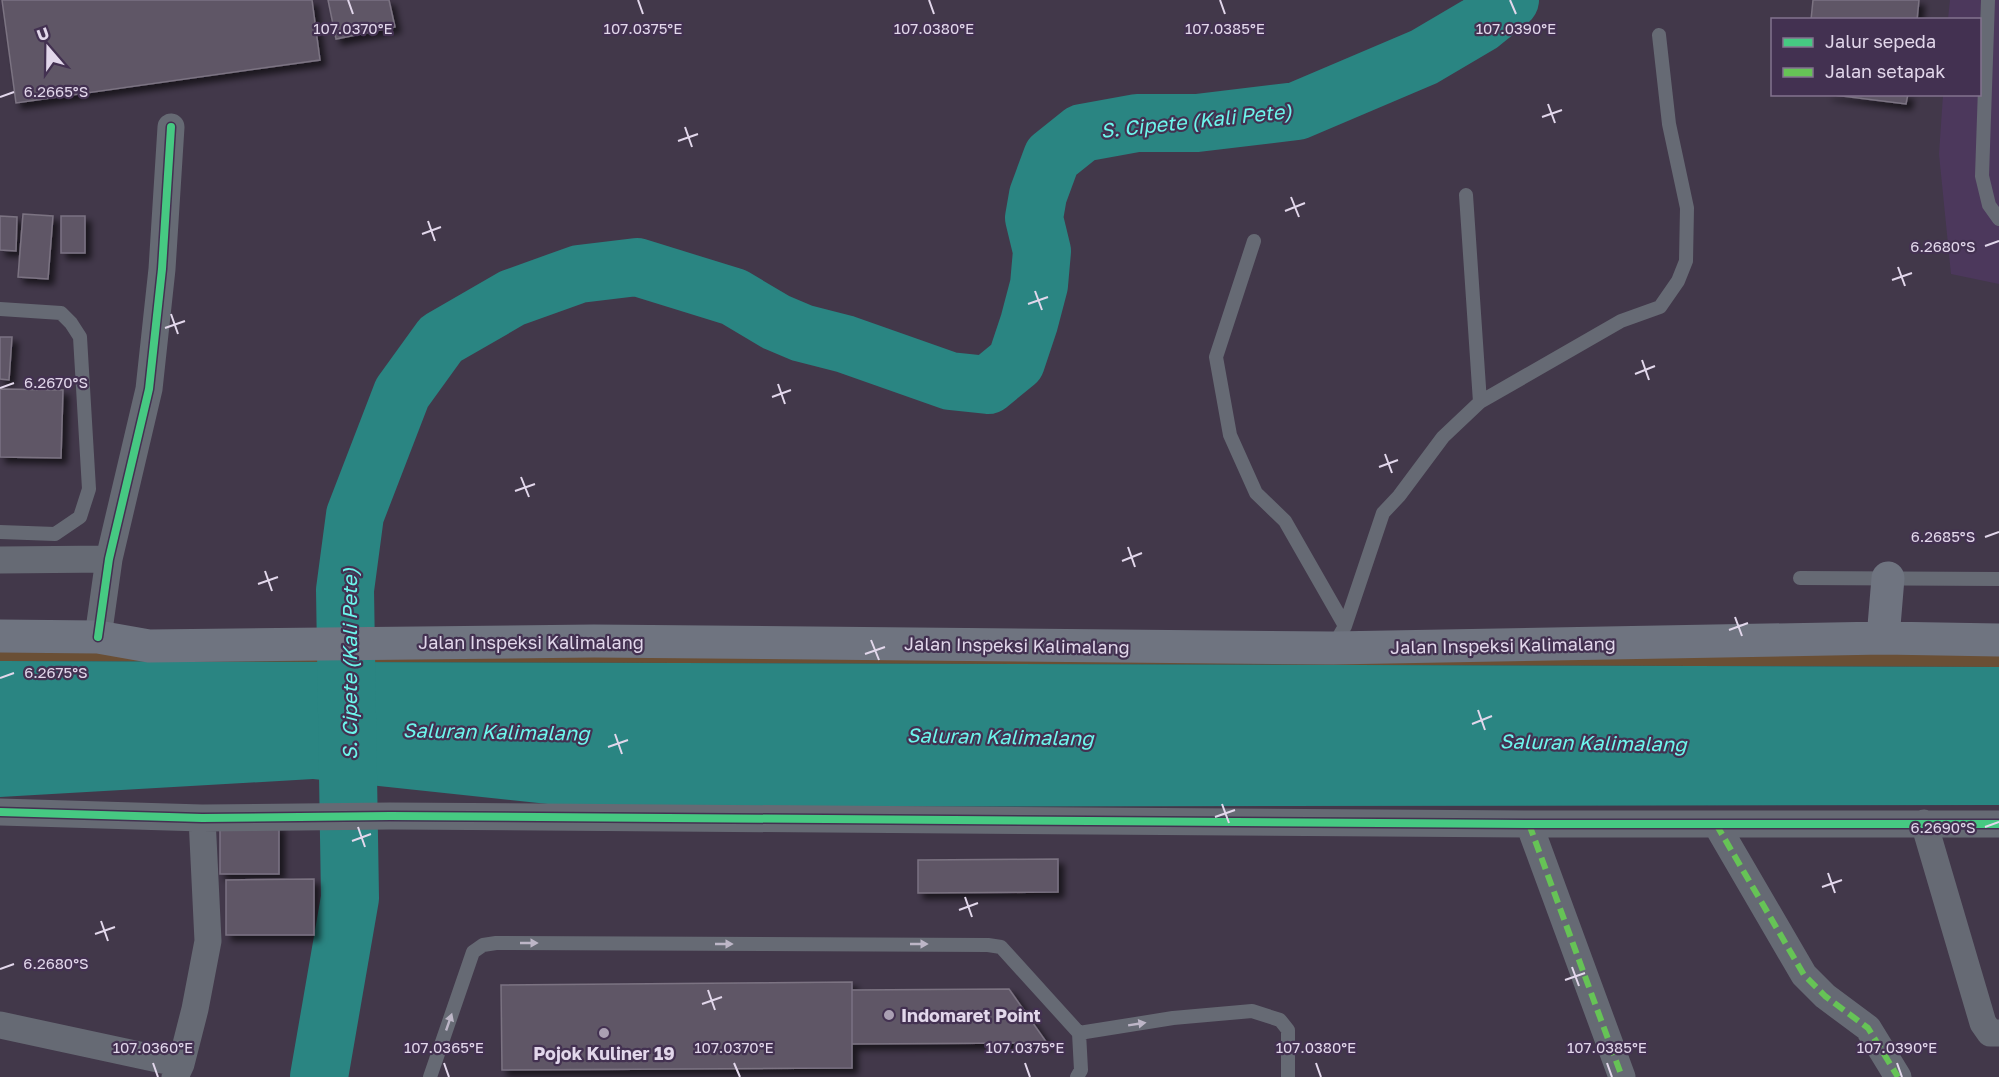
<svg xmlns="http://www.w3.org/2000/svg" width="1999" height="1077" font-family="'Golos Text',sans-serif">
<defs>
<filter id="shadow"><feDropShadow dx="5.5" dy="5.5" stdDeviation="3" flood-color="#0009"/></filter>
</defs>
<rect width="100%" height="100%" fill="#42384a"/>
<path fill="#4c385c" d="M1950,0H1999V284L1951,274L1939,154L1943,95L1980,94V20L1948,19Z"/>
<path fill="#6a4f35" d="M0,636L1999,642V667L0,661Z"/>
<path fill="#2a8582" d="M0,661L1999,667V805L576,807L313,779L0,797Z"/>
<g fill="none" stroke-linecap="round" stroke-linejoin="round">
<path stroke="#2a8582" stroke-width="58" d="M319,1077L350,898L345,590L355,515L402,393L441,339L512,298L579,274L637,267L734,297L776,322L802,333L845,344L950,381L988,385L1016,362L1029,323L1039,285L1042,251L1034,218L1038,195L1052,157L1082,133L1137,123H1197L1297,111L1424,57L1480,24L1510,0"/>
</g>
<path fill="#5f5766" stroke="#7b7382" stroke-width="1.5" filter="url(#shadow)" d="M2,0H312L320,60L16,103Z
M328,0H389L395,27L336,39Z
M1813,0H1919L1917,20H1811Z
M1826,94H1908L1906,104Z
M23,214L53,216L48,279L18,277Z
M0,216L17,217L16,251L0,250Z
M61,216H85V253H61Z
M0,337H12L9,380L0,379Z
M0,389L63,390L61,458L0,457Z
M279,825V874H220V826Z
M1058,859V892L918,893V860Z
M314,879V935H226V880Z
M852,982V1068L502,1070L501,985Z
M1009,989L1047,1043L852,1044V990Z"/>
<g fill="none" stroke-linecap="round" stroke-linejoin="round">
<path stroke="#666a74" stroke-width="14" d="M1988,0L1982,176L1989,205L1999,219
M1254,241L1216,357L1230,435L1256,493L1285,521L1345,626
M0,309L61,313L71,323L80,337L89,489L80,517L55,534L0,532
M1480,402L1621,321L1660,307L1678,281L1686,261L1687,208L1669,124L1659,35
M1800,578L1999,579
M1333,647L1345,626L1383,513L1399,496L1443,437L1480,402L1466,195
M1079,1033L1173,1018L1252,1011L1280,1020L1288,1030V1077
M430,1077L473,952L483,945L496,943L988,945L1001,947L1079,1033L1081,1070L1077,1077"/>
<path stroke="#666a74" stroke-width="27" d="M0,560L109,559
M98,637L109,559L149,389L162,269L171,127
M0,812L202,818L390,816L1529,824H1999
M1924,823L1983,1023L1990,1033H1999
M1529,824L1622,1077
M1716,824L1804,975L1825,996L1868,1028L1898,1077
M0,1025L181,1064
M175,1077L181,1064L195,1009L208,941L202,818"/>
<path stroke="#6f7480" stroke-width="33" d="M0,636L98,637L149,646L594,641L1333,648L1883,638L1999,640
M1883,638L1888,578"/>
<path stroke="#66c356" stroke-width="6" stroke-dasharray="12 6" stroke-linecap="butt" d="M1529,824L1622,1077
M1716,824L1804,975L1825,996L1868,1028L1898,1077"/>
<g stroke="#433151" stroke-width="11">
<path id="cycleway" d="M98,637L109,559L149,389L162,269L171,127
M0,812L202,818L390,816L1529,824H1999"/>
</g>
<use href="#cycleway" stroke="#46c982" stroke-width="8"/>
</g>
<defs><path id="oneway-solid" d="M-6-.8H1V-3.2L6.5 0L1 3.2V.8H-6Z" transform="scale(1.5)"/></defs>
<g fill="#bdb6c7">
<use href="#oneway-solid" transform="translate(529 943)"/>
<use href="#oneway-solid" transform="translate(724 944)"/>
<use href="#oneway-solid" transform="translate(919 944)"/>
<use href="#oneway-solid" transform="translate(449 1022) rotate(-71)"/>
<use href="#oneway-solid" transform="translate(1137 1024) rotate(-9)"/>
</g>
<path fill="none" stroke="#e2d7eb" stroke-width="2" d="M348,0L353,14M638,0L643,14M929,0L934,14M1220,0L1225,14M1510,0L1516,14M0,97L14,92M1548,104L1555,123M1542,117L1562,110M685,127L692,147M678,141L698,134M1291,197L1299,217M1285,211L1305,203M428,221L435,241M422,234L441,227M1985,246L1999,241M1898,267L1905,286M1892,280L1912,273M1035,291L1042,310M1028,304L1048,297M171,314L178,334M165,328L185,321M1642,360L1649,380M1635,374L1655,366M778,384L785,404M0,388L14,383M772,397L791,390M1385,454L1392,473M1379,467L1398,460M521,477L529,497M515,491L535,484M1985,537L1999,532M1128,547L1135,567M1122,561L1142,553M265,571L272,591M258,584L278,577M1735,617L1742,636M1729,630L1748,623M871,640L879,660M865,654L885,647M0,678L14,673M1478,710L1485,730M1472,724L1492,716M615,734L622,754M608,747L628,740M1222,804L1229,823M1215,817L1235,810M358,827L365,847M1985,827L1999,822M352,841L371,834M1828,873L1835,893M1822,887L1842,880M965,897L972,917M959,910L978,903M101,921L108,941M95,934L115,927M1572,967L1579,986M0,969L14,964M1565,980L1585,973M708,990L715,1010M702,1004L722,997M153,1063L158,1077M444,1063L449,1077M734,1063L740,1077M1025,1063L1030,1077M1316,1063L1321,1077M1607,1063L1612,1077M1897,1063L1902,1077"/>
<g fill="#aa9fb3" stroke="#433151" stroke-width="2">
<circle cx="889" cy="1015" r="6"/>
<circle cx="604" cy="1033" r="6"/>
</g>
<g text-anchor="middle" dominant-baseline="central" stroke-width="4.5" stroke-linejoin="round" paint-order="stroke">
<g font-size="18" fill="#e2d7eb" stroke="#433151">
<text x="531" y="642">Jalan Inspeksi Kalimalang</text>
<text transform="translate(1017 645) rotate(1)">Jalan Inspeksi Kalimalang</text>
<text transform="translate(1503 645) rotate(-1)">Jalan Inspeksi Kalimalang</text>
</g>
<g font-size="18" font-weight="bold" fill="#e2d7eb" stroke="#433151" text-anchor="start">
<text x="901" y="1015">Indomaret Point</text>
<text x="604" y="1053" text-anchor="middle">Pojok Kuliner 19</text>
</g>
<g font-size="20" font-style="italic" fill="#6df6ec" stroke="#433151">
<text transform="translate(1196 120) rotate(-6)">S. Cipete (Kali Pete)</text>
<text transform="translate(349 664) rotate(-90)">S. Cipete (Kali Pete)</text>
<text transform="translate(496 731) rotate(1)">Saluran Kalimalang</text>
<text transform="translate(1000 736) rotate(1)">Saluran Kalimalang</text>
<text transform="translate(1593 742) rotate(1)">Saluran Kalimalang</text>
</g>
</g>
<g font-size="15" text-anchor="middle" fill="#e2d7eb" stroke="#433151" stroke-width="4.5" stroke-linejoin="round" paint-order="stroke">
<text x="1225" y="34">107.0385°E</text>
<text x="353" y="34">107.0370°E</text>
<text x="643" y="34">107.0375°E</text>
<text x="934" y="34">107.0380°E</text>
<text x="1516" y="34">107.0390°E</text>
<text x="56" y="97">6.2665°S</text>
<text x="1943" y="252">6.2680°S</text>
<text x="56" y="388">6.2670°S</text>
<text x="1943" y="542">6.2685°S</text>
<text x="56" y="678">6.2675°S</text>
<text x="1943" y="833">6.2690°S</text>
<text x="56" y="969">6.2680°S</text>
<text x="153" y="1053">107.0360°E</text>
<text x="444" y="1053">107.0365°E</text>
<text x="734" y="1053">107.0370°E</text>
<text x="1025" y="1053">107.0375°E</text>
<text x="1316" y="1053">107.0380°E</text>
<text x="1607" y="1053">107.0385°E</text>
<text x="1897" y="1053">107.0390°E</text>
</g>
<rect x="1771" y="18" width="210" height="78" fill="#433151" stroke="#83738f" stroke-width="1.5"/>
<rect x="1783" y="38" width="30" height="9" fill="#46c982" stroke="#83738f" stroke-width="1.5"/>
<text x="1825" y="48" font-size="18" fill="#e2d7eb">Jalur sepeda</text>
<rect x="1783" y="68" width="30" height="9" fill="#66c356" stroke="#83738f" stroke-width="1.5"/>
<text x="1825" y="78" font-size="18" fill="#e2d7eb">Jalan setapak</text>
<g transform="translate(48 48) rotate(340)" stroke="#433151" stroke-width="4.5" paint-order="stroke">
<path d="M0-4.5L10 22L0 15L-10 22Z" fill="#e2d7eb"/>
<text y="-9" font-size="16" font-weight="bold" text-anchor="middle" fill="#e2d7eb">U</text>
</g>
</svg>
